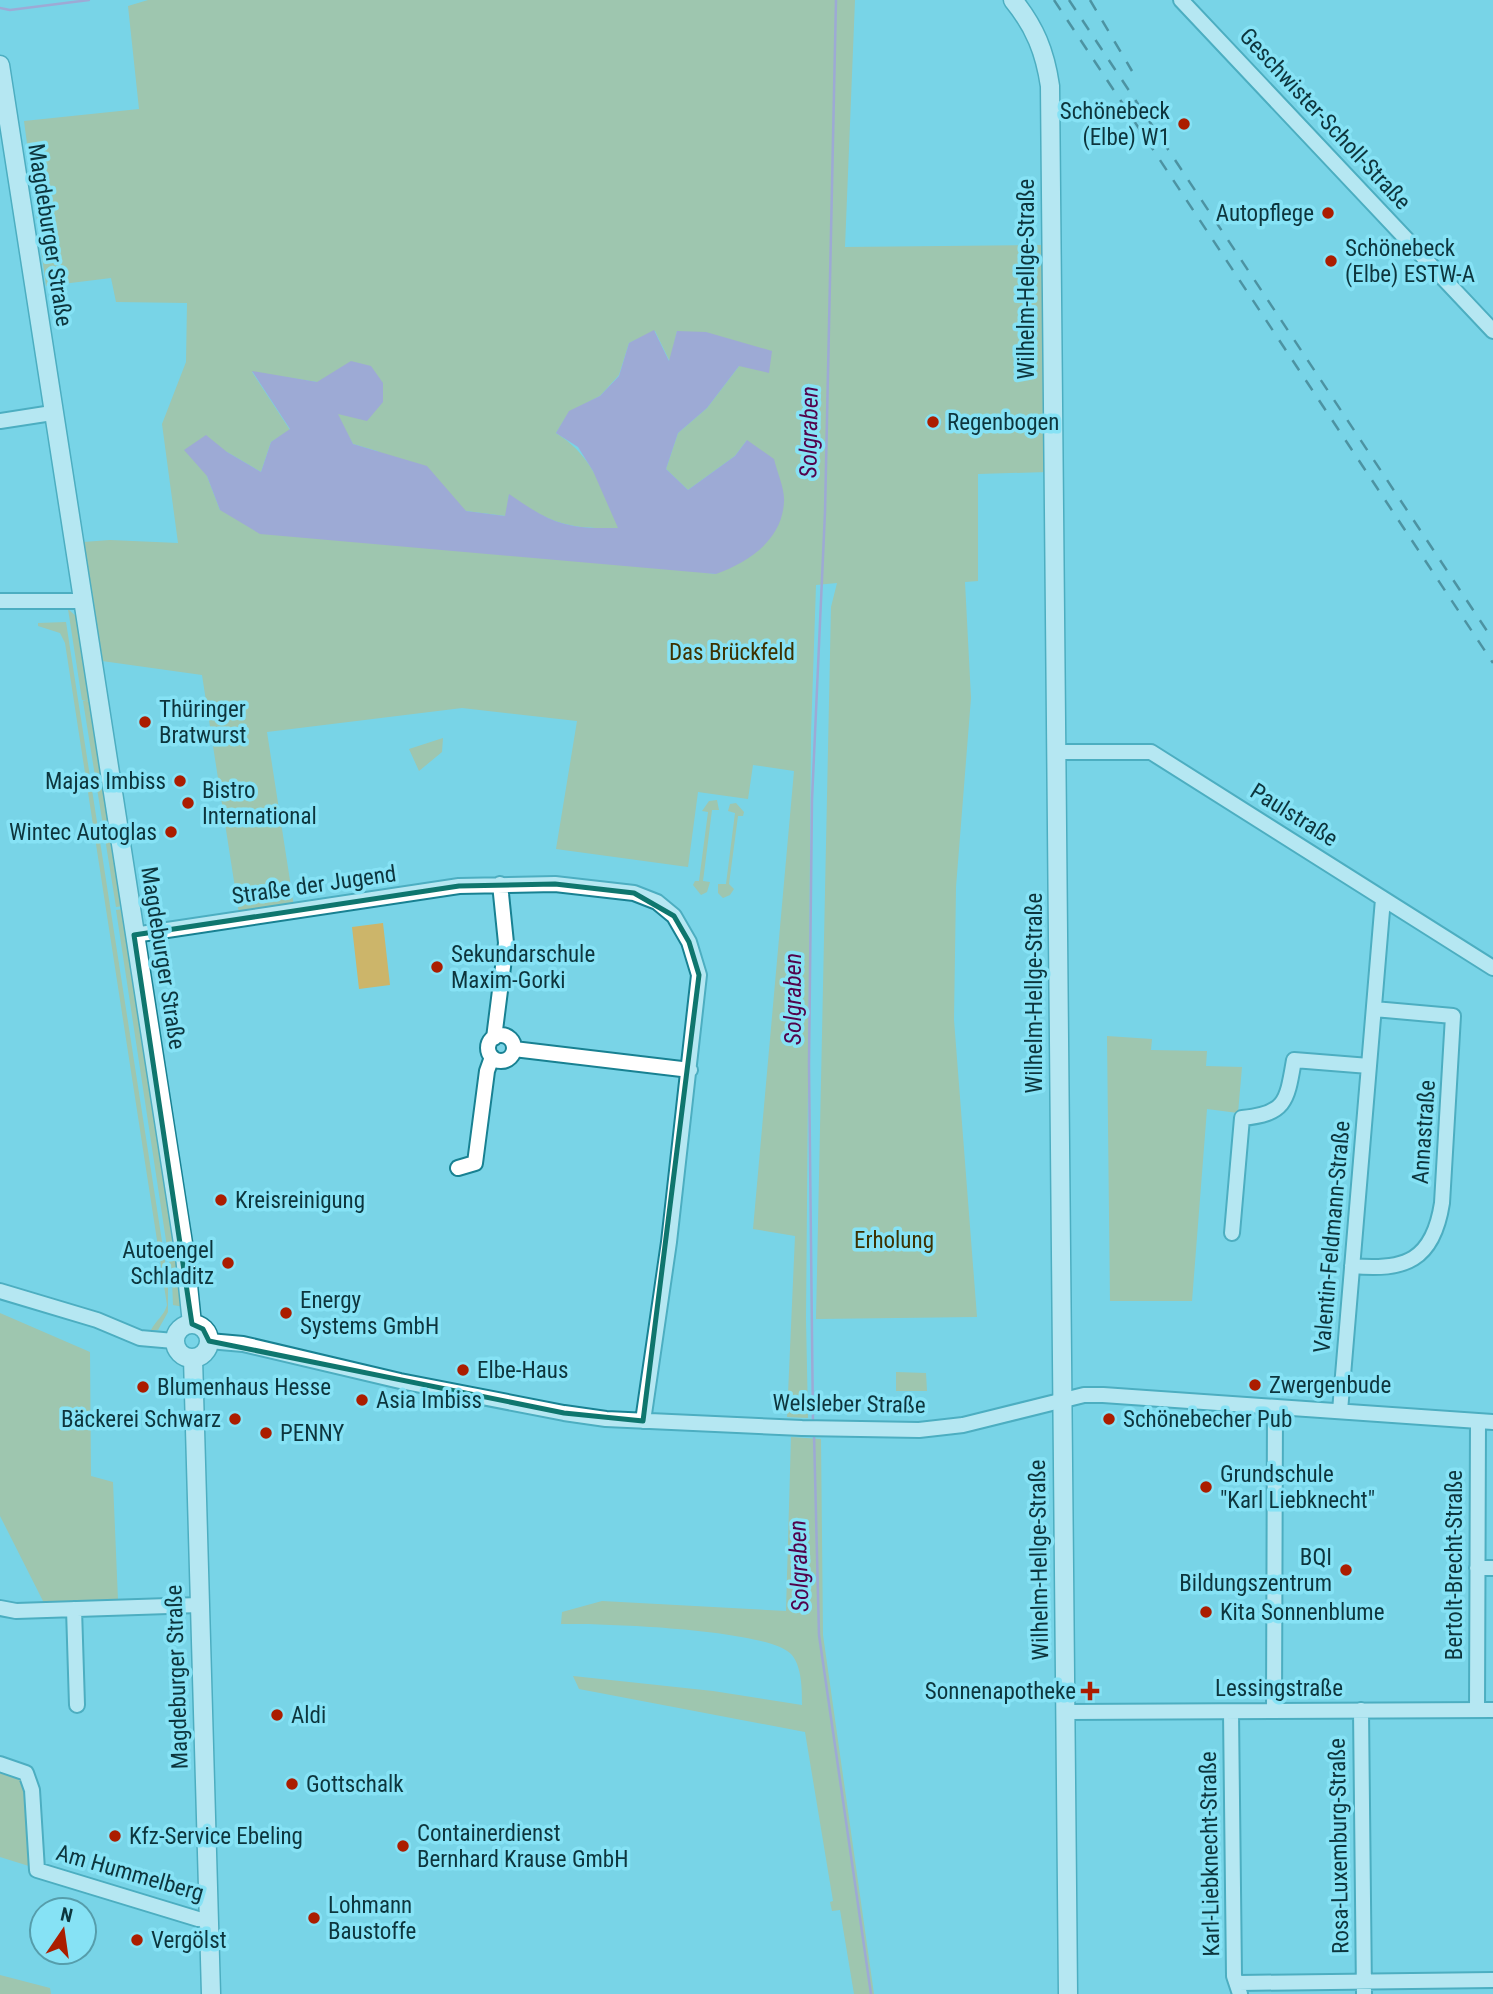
<svg xmlns="http://www.w3.org/2000/svg" width="1493" height="1994" font-family="'Roboto Condensed',sans-serif">
<rect width="100%" height="100%" fill="#79d4e7"/>
<path fill="#ccb56a" fill-rule="evenodd" d="M148,0H855L845,247L1042,245L1048,472L978,474V581L965,582L971,698L956,887L954,1020L977,1317L816,1319L831,607L837,583L816,585L811,734L806,1319L808,1418L787,1417L795,1236L753,1229L794,771L753,765L748,799L698,792L688,867L556,849L577,721L462,708L267,732L295,913L240,920L202,675L102,661L83,542L110,540L178,543L162,424L186,362L187,303L116,302L111,278L46,286L24,121L139,109L128,6ZM655,331L670,362L677,331L739,366L707,408L678,433L666,469L688,490L735,456L747,440L716,574L220,510L207,476L227,452L261,472L271,442L290,430L252,372L317,382L353,444L377,451L466,511L506,516L509,495C551,524 568,529 619,528C603,490 593,456 556,433L569,412L600,396L619,375L629,343Z
M68,609L79,619L91,701H87L91,703L124,906L116,907L83,701H86L82,700Z
M66,622L168,1280V1312L158,1330H151C156,1320 164,1316 167,1305L65,643L60,633L38,626V623Z
M443,738L442,752L419,771L409,749Z
M717,800L719,810H712L703,881L710,882L707,892L701,895L693,885L695,881H699L708,812L702,811L709,801Z
M736,803L744,812L743,816H738L729,884L734,889L730,895L723,898L718,893V884H726L735,813L728,811L730,804Z
M125,909L184,1307L173,1305L172,1280L116,910Z
M383,923L390,985L359,989L352,927Z
M1107,1036L1152,1039L1151,1050L1207,1051L1206,1066L1242,1067L1238,1113L1207,1109L1192,1301H1110Z
M0,1313L90,1352L91,1476L113,1482L118,1600L44,1603L0,1516Z
M896,1372L926,1373L927,1391H896Z
M791,1437L821,1439L823,1635L874,1994H854L840,1910L832,1911L830,1902L833,1901L805,1732L579,1689L573,1676L713,1691L802,1705C802,1689 802,1666 791,1654C768,1629 600,1623 561,1624L562,1612L602,1601L786,1611Z
M0,1768L25,1777L32,1867L0,1857Z
M0,1975L50,1988L51,1994H0Z"/>
<path fill="#cb78bf" d="M654,330L669,361L677,331L706,332L772,351L769,373L739,366L707,408L678,433L666,469L688,490L735,456L747,440L774,459C777,472 785,489 784,502C782,540 749,562 716,574L260,534L220,510L207,476L184,450L206,435L227,452L261,472L271,442L290,429L252,371L317,382L351,361L371,366L383,383V402L367,421L338,414L353,444L427,466L466,511L505,516L509,494C552,524 566,529 618,528L593,471L578,447L556,433L569,411L600,396L619,376L629,343Z"/>
<g fill="none" stroke-linecap="round" stroke-linejoin="round">
<path stroke="#cb78bf" stroke-width="2.5" d="M0,8L10,10L89,0
M813,1424L809,1064L812,800L825,512L836,0
M814,1434L819,1635L871,1994"/>
<g stroke="#188192" stroke-width="18">
<path id="minor" d="M1181,0L1493,331
M0,421L52,413
M0,601H82
M1057,752H1151L1493,968
M134,935L459,886L555,884L634,893L657,902L674,916L689,942L699,975L669,1242L643,1421
M488 1048a13 13 0 1 1 26 0a13 13 0 1 1-26 0Z
M494,1038L506,943L500,884
M514,1049L690,1070
M458,1168L475,1163L487,1071L492,1057
M1232,1233L1242,1118C1286,1114 1287,1101 1294,1060L1369,1066
M1352,1266C1405,1271 1433,1261 1442,1203L1453,1016L1374,1009
M0,1291L97,1320L140,1338L174,1341
M209,1341L243,1344L400,1381L564,1413L606,1419L802,1428L919,1430L963,1425L1084,1395H1103L1493,1422
M1340,1411L1383,899
M1477,1568H1493
M0,1608L16,1611L199,1605
M74,1609L77,1705
M1361,1710L1364,1994
M1477,1710L1478,1421
M1274,1711L1275,1407
M1065,1712L1493,1710
M1231,1712L1234,1976L1240,1994
M0,1764L26,1773L32,1790L37,1870L198,1919L209,1920
M1239,1983L1493,1980"/>
</g>
<g stroke="#188192" stroke-width="21">
<path id="major" d="M1013,0C1035,27 1045,52 1050,86L1068,1994
M0,65L185,1256L192,1324
M175 1341a17 17 0 1 1 34 0a17 17 0 1 1-34 0Z
M193,1358L211,1994"/>
</g>
<use href="#minor" stroke="#fff" stroke-width="14"/>
<use href="#major" stroke="#fff" stroke-width="18"/>
<path stroke="#18454e" stroke-width="2.5" stroke-dasharray="12 12" stroke-linecap="butt" d="M1054,0L1493,663
M1069,0L1493,640
M1090,0L1132,71"/>
</g>
<path d="M0 0H1493V1994H0ZM555,884L634,893L674,916L689,942L699,975L643,1421L564,1413L209,1341L203,1329L192,1324L134,935L459,886Z" fill="#79d4e7" fill-opacity=".55" fill-rule="evenodd"/>
<path fill="none" stroke="#0f766e" stroke-width="5" stroke-linejoin="round" d="M555,884L634,893L674,916L689,942L699,975L643,1421L564,1413L209,1341L203,1329L192,1324L134,935L459,886Z"/>
<g fill="#ab1d00" stroke="#86e2f5" stroke-width="2.5">
<circle cx="1184" cy="124" r="7"/>
<circle cx="1328" cy="213" r="7"/>
<circle cx="1331" cy="261" r="7"/>
<circle cx="933" cy="422" r="7"/>
<circle cx="145" cy="722" r="7"/>
<circle cx="180" cy="781" r="7"/>
<circle cx="188" cy="803" r="7"/>
<circle cx="171" cy="832" r="7"/>
<circle cx="437" cy="967" r="7"/>
<circle cx="221" cy="1200" r="7"/>
<circle cx="228" cy="1263" r="7"/>
<circle cx="286" cy="1313" r="7"/>
<circle cx="463" cy="1370" r="7"/>
<circle cx="1255" cy="1385" r="7"/>
<circle cx="143" cy="1387" r="7"/>
<circle cx="362" cy="1400" r="7"/>
<circle cx="235" cy="1419" r="7"/>
<circle cx="1109" cy="1419" r="7"/>
<circle cx="266" cy="1433" r="7"/>
<circle cx="1206" cy="1487" r="7"/>
<circle cx="1346" cy="1570" r="7"/>
<circle cx="1206" cy="1612" r="7"/>
<path d="M1086.5 1680.5h7v7h7v7h-7v7h-7v-7h-7v-7h7z"/>
<circle cx="277" cy="1715" r="7"/>
<circle cx="292" cy="1784" r="7"/>
<circle cx="115" cy="1836" r="7"/>
<circle cx="403" cy="1846" r="7"/>
<circle cx="314" cy="1918" r="7"/>
<circle cx="137" cy="1940" r="7"/>
</g>
<g text-anchor="middle" dominant-baseline="central" stroke-width="7" stroke-linejoin="round" paint-order="stroke">
<g font-size="23" fill="#0d353d" stroke="#86e2f5" text-anchor="start">
<text x="1170" y="111" text-anchor="end">Schönebeck<tspan x="1170" dy="26">(Elbe) W1</tspan></text>
<text x="1314" y="213" text-anchor="end">Autopflege</text>
<text x="1345" y="248">Schönebeck<tspan x="1345" dy="26">(Elbe) ESTW-A</tspan></text>
<text x="947" y="422">Regenbogen</text>
<text x="159" y="709">Thüringer<tspan x="159" dy="26">Bratwurst</tspan></text>
<text x="166" y="781" text-anchor="end">Majas Imbiss</text>
<text x="202" y="790">Bistro<tspan x="202" dy="26">International</tspan></text>
<text x="157" y="832" text-anchor="end">Wintec Autoglas</text>
<text x="451" y="954">Sekundarschule<tspan x="451" dy="26">Maxim-Gorki</tspan></text>
<text x="235" y="1200">Kreisreinigung</text>
<text x="214" y="1250" text-anchor="end">Autoengel<tspan x="214" dy="26">Schladitz</tspan></text>
<text x="300" y="1300">Energy<tspan x="300" dy="26">Systems GmbH</tspan></text>
<text x="477" y="1370">Elbe-Haus</text>
<text x="1269" y="1385">Zwergenbude</text>
<text x="157" y="1387">Blumenhaus Hesse</text>
<text x="376" y="1400">Asia Imbiss</text>
<text x="221" y="1419" text-anchor="end">Bäckerei Schwarz</text>
<text x="1123" y="1419">Schönebecher Pub</text>
<text x="280" y="1433">PENNY</text>
<text x="1220" y="1474">Grundschule<tspan x="1220" dy="26">"Karl Liebknecht"</tspan></text>
<text x="1332" y="1557" text-anchor="end">BQI<tspan x="1332" dy="26">Bildungszentrum</tspan></text>
<text x="1220" y="1612">Kita Sonnenblume</text>
<text x="1076" y="1691" text-anchor="end">Sonnenapotheke</text>
<text x="291" y="1715">Aldi</text>
<text x="306" y="1784">Gottschalk</text>
<text x="417" y="1833">Containerdienst<tspan x="417" dy="26">Bernhard Krause GmbH</tspan></text>
<text x="129" y="1836">Kfz-Service Ebeling</text>
<text x="328" y="1905">Lohmann<tspan x="328" dy="26">Baustoffe</tspan></text>
<text x="151" y="1940">Vergölst</text>
</g>
<g font-size="23" fill="#0d353d" stroke="#86e2f5">
<text transform="translate(1325 119) rotate(47)">Geschwister-Scholl-Straße</text>
<text transform="translate(50 235) rotate(81)">Magdeburger Straße</text>
<text transform="translate(1026 279) rotate(-90)">Wilhelm-Hellge-Straße</text>
<text transform="translate(1294 815) rotate(32)">Paulstraße</text>
<text transform="translate(314 885) rotate(-8)">Straße der Jugend</text>
<text transform="translate(163 958) rotate(81)">Magdeburger Straße</text>
<text transform="translate(1034 993) rotate(-90)">Wilhelm-Hellge-Straße</text>
<text transform="translate(1424 1132) rotate(-86)">Annastraße</text>
<text transform="translate(1332 1237) rotate(-85)">Valentin-Feldmann-Straße</text>
<text transform="translate(849 1404) rotate(1)">Welsleber Straße</text>
<text transform="translate(1039 1560) rotate(-91)">Wilhelm-Hellge-Straße</text>
<text transform="translate(1454 1565) rotate(-90)">Bertolt-Brecht-Straße</text>
<text transform="translate(177 1677) rotate(-92)">Magdeburger Straße</text>
<text x="1279" y="1688">Lessingstraße</text>
<text transform="translate(1339 1846) rotate(-91)">Rosa-Luxemburg-Straße</text>
<text transform="translate(1210 1854) rotate(-91)">Karl-Liebknecht-Straße</text>
<text transform="translate(130 1873) rotate(16)">Am Hummelberg</text>
</g>
<g font-size="23" fill="#3e3100" stroke="#86e2f5">
<text x="732" y="652">Das Brückfeld</text>
<text x="894" y="1240">Erholung</text>
</g>
<g font-size="24" font-style="italic" fill="#52024b" stroke="#86e2f5">
<text transform="translate(809 432) rotate(-89)">Solgraben</text>
<text transform="translate(793 999) rotate(-90)">Solgraben</text>
<text transform="translate(799 1566) rotate(-92)">Solgraben</text>
</g>
</g>
<g transform="translate(63 1931) rotate(13)"><circle r="33" fill="#86e2f5" stroke="#569dab" stroke-width="2"/>
<path d="M0-5L12 26L0 18L-12 26Z" fill="#ab1d00"/>
<text y="-10" font-size="19" font-weight="bold" text-anchor="middle" fill="#0d353d">N</text>
</g>
</svg>
